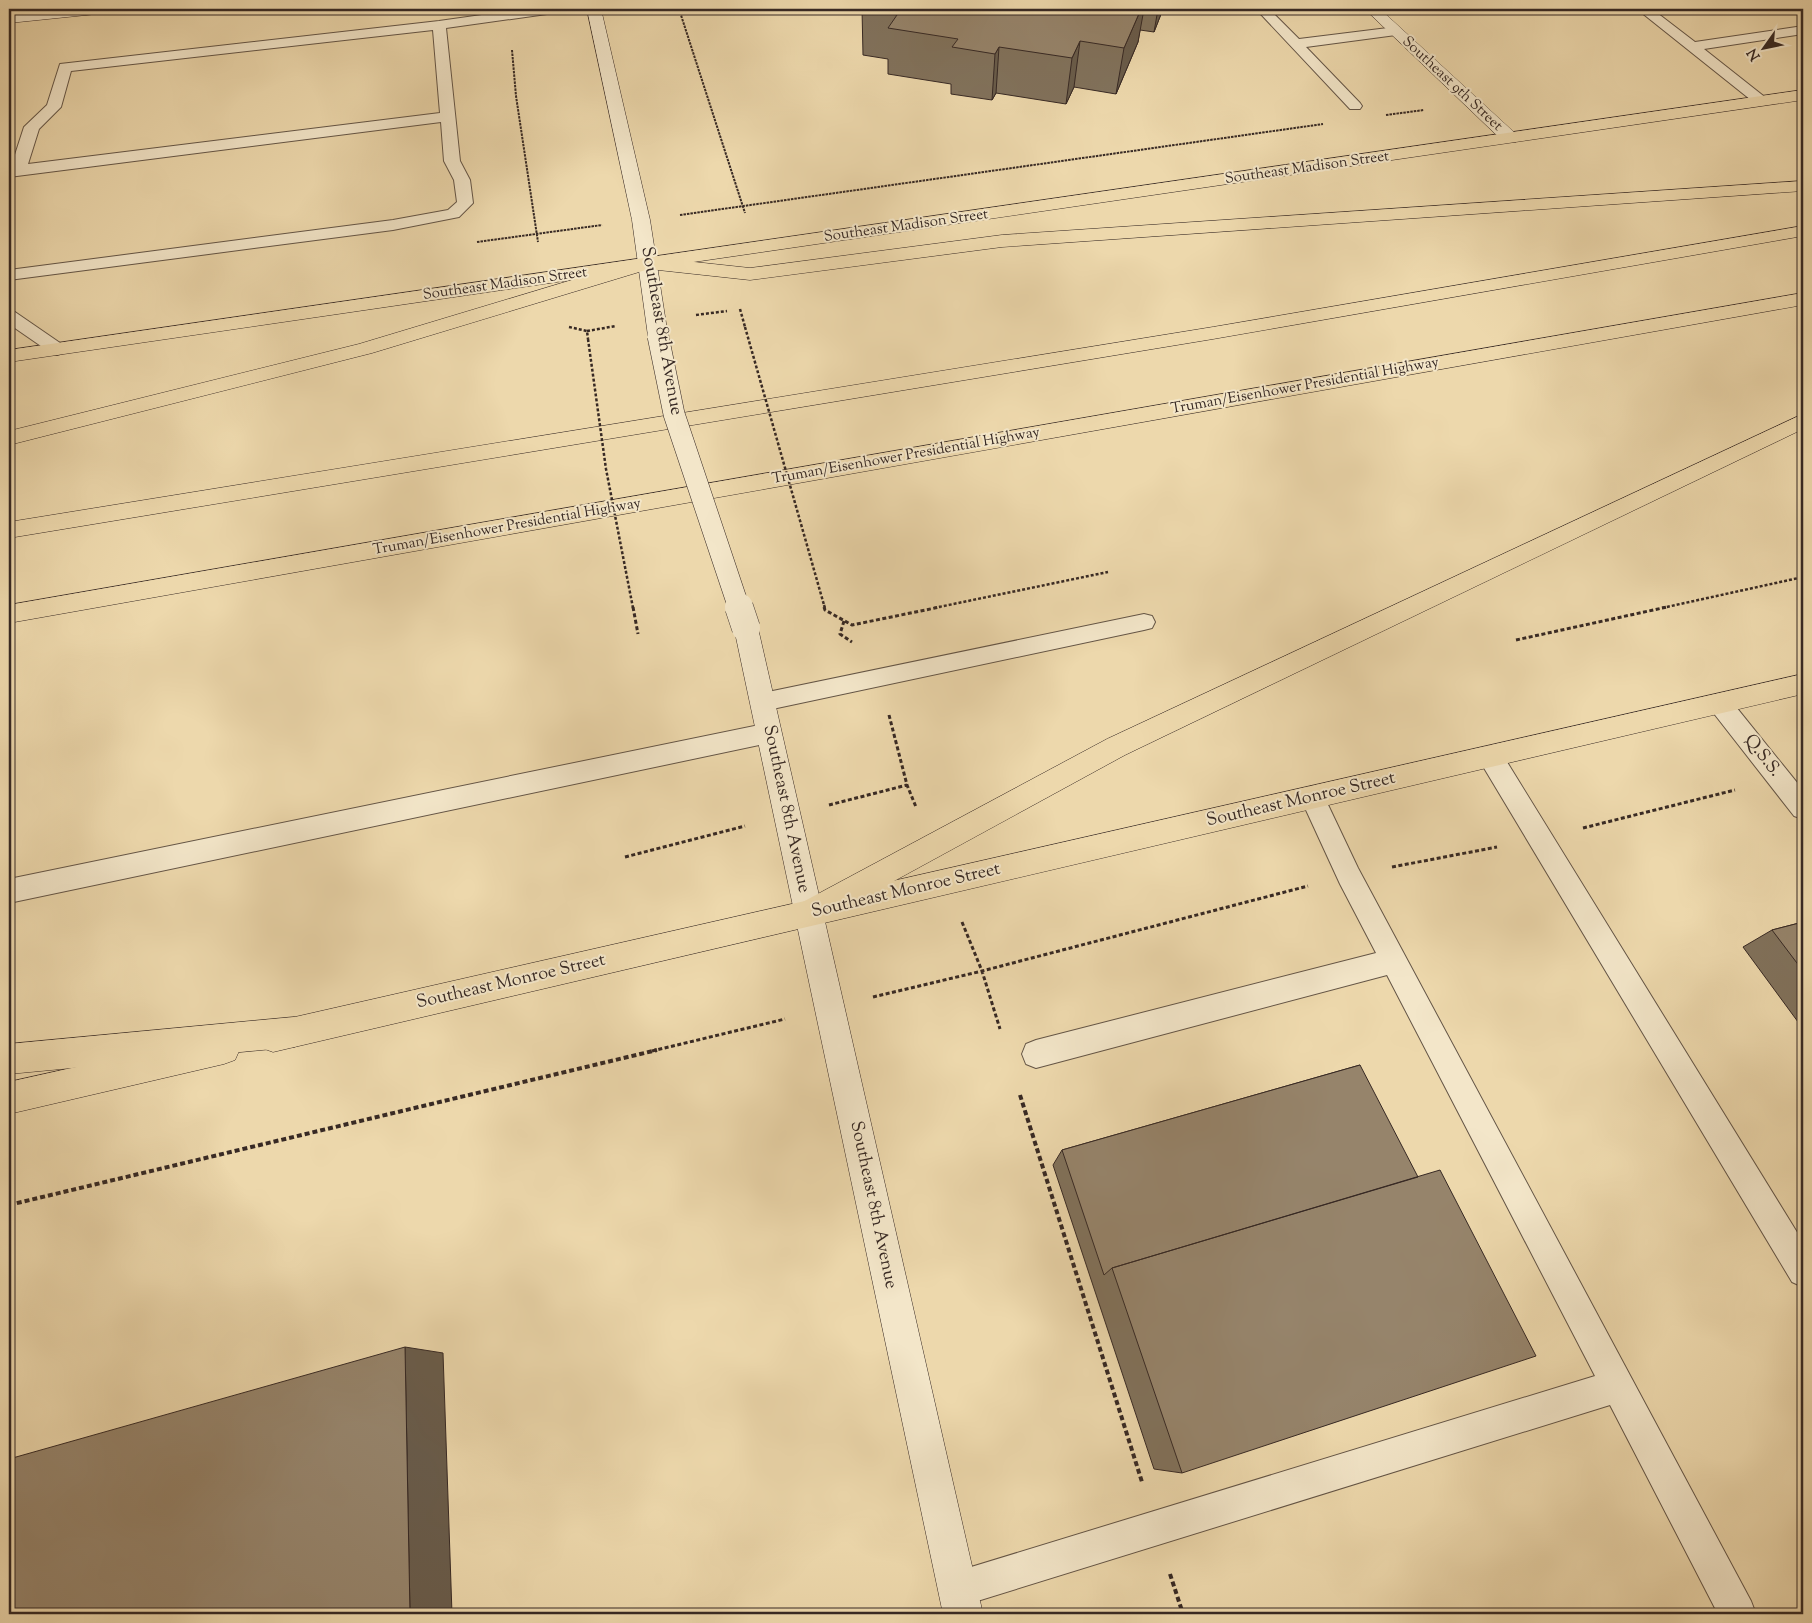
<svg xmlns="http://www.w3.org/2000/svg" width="1812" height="1623" font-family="'Sorts Mill Goudy',serif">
<rect width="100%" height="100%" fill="#edd8ac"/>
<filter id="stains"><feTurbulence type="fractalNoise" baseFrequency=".004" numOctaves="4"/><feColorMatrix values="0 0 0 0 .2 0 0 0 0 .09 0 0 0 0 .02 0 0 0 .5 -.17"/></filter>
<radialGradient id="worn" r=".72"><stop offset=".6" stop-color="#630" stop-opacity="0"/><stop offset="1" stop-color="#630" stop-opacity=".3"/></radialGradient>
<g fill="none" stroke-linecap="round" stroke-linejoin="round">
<g stroke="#645546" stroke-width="2">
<path id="lane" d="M524,9H561L554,13L446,28L460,161L470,180L473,203L459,217L393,230L9,280V270L393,220L448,210L457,202L454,180L444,161L441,122L9,177V167H11L24,127L47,105L60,64L439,21ZM433,30L440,113L28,164L39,129L61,107L71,71Z
M1256,9H1269L1299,39L1396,27L1403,31L1396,35L1306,47L1360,103L1362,106L1360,109H1350Z
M1637,9H1652L1695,42L1803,26V34L1704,49L1766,98L1768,101L1766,104H1756Z
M9,311L15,312L63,345L66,349L63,353L57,355L51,353L9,324Z
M1144,614L1152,616L1155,622L1152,628L1144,630L763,711L755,709L751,702L755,695L763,693Z
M1720,695L1728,697L1803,790V819L1794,816L1712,711L1708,704L1712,697Z
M769,723L777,726L781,733L777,740L769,743L9,903V879Z
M1490,746L1499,749L1803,1242V1287L1792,1282L1481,763L1478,756L1481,749Z
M1312,786L1321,790L1358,868L1751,1601L1756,1614H1718L1610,1405L958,1607L945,1602L940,1589L945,1576L958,1571L1595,1376L1387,975L1036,1068L1026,1064L1022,1054L1026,1044L1036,1040L1376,953L1340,884L1300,797L1303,790Z"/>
</g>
<g stroke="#645546" stroke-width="1">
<path id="street" d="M1365,9H1380L1516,134L1518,138L1516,142H1504Z"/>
</g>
<g stroke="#372924" stroke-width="1">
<path id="secondary" d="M66,9H113L111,12L106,13L9,23V15Z
M587,9H601L650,220L668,336L665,340L658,342L651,340L648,336L632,220Z
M746,619L755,621L758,628L983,1614H943L734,628L737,621Z"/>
</g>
<g stroke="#372924" stroke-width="1">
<path id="primary" d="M1803,90V100L9,362V350Z
M1803,674V694L273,1052L262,1048L257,1037L262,1026L273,1022Z
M224,1034L235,1038L240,1049L235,1060L224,1064L9,1114V1082Z"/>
</g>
<g stroke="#372924" stroke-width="1">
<path id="highway" d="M1803,181V191L1002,247L750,280L649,269L372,353L9,445V431L359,344L648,257L750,268L1002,235Z
M1803,226V236L1213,339L9,538V522L1213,327Z
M1803,293V305L9,623V605Z
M1803,414V429L1125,755L819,922L809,926L799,922L794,913L799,904L1107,739Z
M294,1017L305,1021L310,1032L305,1043L294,1047L9,1074V1044Z"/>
</g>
<path stroke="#372924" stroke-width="2" stroke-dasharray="2.5 1" stroke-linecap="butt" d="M679,9L745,213
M512,50L516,96L538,242
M1386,115L1424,110
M680,215L1323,124
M477,242L602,225"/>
<path stroke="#372924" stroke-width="2.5" stroke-dasharray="3 2" stroke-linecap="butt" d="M740,309L745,327
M696,315L727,311
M569,327L587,331L588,339
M587,331L616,326
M824,605L825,608
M934,608L1108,572
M1662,608L1803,577"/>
<path stroke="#372924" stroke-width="3" stroke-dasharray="4 2.5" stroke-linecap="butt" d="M824,607L825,610L852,625L940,607
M844,621L840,634L852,642
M1516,640L1667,607
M889,715L907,785L916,807
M829,805L907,785
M1583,828L1735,790
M625,857L745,826
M1392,867L1497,847
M962,922L982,971L1000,1029
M873,997L982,971L1308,886
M652,1051L785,1019"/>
<path stroke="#372924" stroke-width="4" stroke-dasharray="5 3" stroke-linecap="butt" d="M1020,1095L1142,1482
M9,1205L657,1050
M1170,1574L1183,1614"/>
<use href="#lane" fill="#f3e6c9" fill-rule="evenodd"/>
<use href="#street" fill="#f3e6c9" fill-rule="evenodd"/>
<use href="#secondary" fill="#f3e6c9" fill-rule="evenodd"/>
<use href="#primary" fill="#edd8ac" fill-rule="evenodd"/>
<use href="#highway" fill="#edd8ac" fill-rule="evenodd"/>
<g stroke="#372924" stroke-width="22" stroke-linecap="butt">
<path id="secondary-bridge-far1" d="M658,336L674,414L739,608"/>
</g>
<g stroke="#372924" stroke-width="29" stroke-linecap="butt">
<path id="secondary-bridge" d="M739,607L746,628"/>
</g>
<path stroke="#372924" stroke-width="2.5" stroke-dasharray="3 2" stroke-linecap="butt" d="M745,327L824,605
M588,339L606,469L633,608"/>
<path stroke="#372924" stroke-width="3" stroke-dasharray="4 2.5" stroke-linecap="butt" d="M633,607L638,634"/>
<use href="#secondary-bridge-far1" stroke="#f3e6c9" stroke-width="21"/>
<use href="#secondary-bridge" stroke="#f3e6c9" stroke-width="28"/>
</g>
<path fill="#81725c" stroke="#372924" d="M862,9H1163L1154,32L1140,30L1138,42L1116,94L1074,87L1066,104L996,93L992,100L951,94V84L888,74V59L863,55Z
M1803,922V1026H1801L1743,947L1772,930Z
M1360,1065L1182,1473L1154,1469L1053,1165L1062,1150Z"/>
<path fill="#695c4b" stroke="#372924" d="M1141,9H1144L1138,42L1116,94L1124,48Z
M1158,9H1163L1154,32Z
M1080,41L1074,87L1066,104L1072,58Z
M999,47L996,93L992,100L995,54Z
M405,1347L443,1353L452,1614H410Z"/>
<path fill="#96846b" stroke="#372924" d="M862,9H1141L1124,48L1080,41L1072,58L999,47L995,54L952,47L958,39L888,28L897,15Z
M1803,922V971L1772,930Z
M1360,1065L1418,1177L1112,1268L1104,1275L1062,1150Z
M1440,1170L1536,1356L1182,1473L1112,1268Z
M405,1347L410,1614H9V1459Z"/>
<g text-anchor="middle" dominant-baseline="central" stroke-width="4" stroke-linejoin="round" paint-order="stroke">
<g font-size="15" fill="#372924" stroke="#f3e6c9">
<text transform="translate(1452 84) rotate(43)">Southeast 9th Street</text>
<text transform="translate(1307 168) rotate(-8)">Southeast Madison Street</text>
<text transform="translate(906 226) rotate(-8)">Southeast Madison Street</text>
<text transform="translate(505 284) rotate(-8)">Southeast Madison Street</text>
<text transform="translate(1305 386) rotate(-10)">Truman/Eisenhower Presidential Highway</text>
<text transform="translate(906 456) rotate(-10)">Truman/Eisenhower Presidential Highway</text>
<text transform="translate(507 527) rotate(-10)">Truman/Eisenhower Presidential Highway</text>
</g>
<g font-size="18" fill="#372924" stroke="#f3e6c9">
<text transform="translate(661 331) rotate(80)">Southeast 8th Avenue</text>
<text transform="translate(1762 756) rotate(52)">Q.S.S.</text>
<text transform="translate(1301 800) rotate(-13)">Southeast Monroe Street</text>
<text transform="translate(786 809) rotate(78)">Southeast 8th Avenue</text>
<text transform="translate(906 891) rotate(-13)">Southeast Monroe Street</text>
<text transform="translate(511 982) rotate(-13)">Southeast Monroe Street</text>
<text transform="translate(873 1205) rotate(78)">Southeast 8th Avenue</text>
</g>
</g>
<rect width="1812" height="1623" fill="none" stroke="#edd8ac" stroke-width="30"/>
<rect x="10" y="10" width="1792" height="1603" fill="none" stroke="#372924" stroke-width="2.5"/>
<rect x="15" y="15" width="1782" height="1593" fill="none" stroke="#372924"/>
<g transform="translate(1764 48) rotate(237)" stroke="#f3e6c9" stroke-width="4" paint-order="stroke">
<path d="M0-4L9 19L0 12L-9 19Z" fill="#372924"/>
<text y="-8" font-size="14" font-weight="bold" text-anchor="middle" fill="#372924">N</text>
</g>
<rect width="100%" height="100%" filter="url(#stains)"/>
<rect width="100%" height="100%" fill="url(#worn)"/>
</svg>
